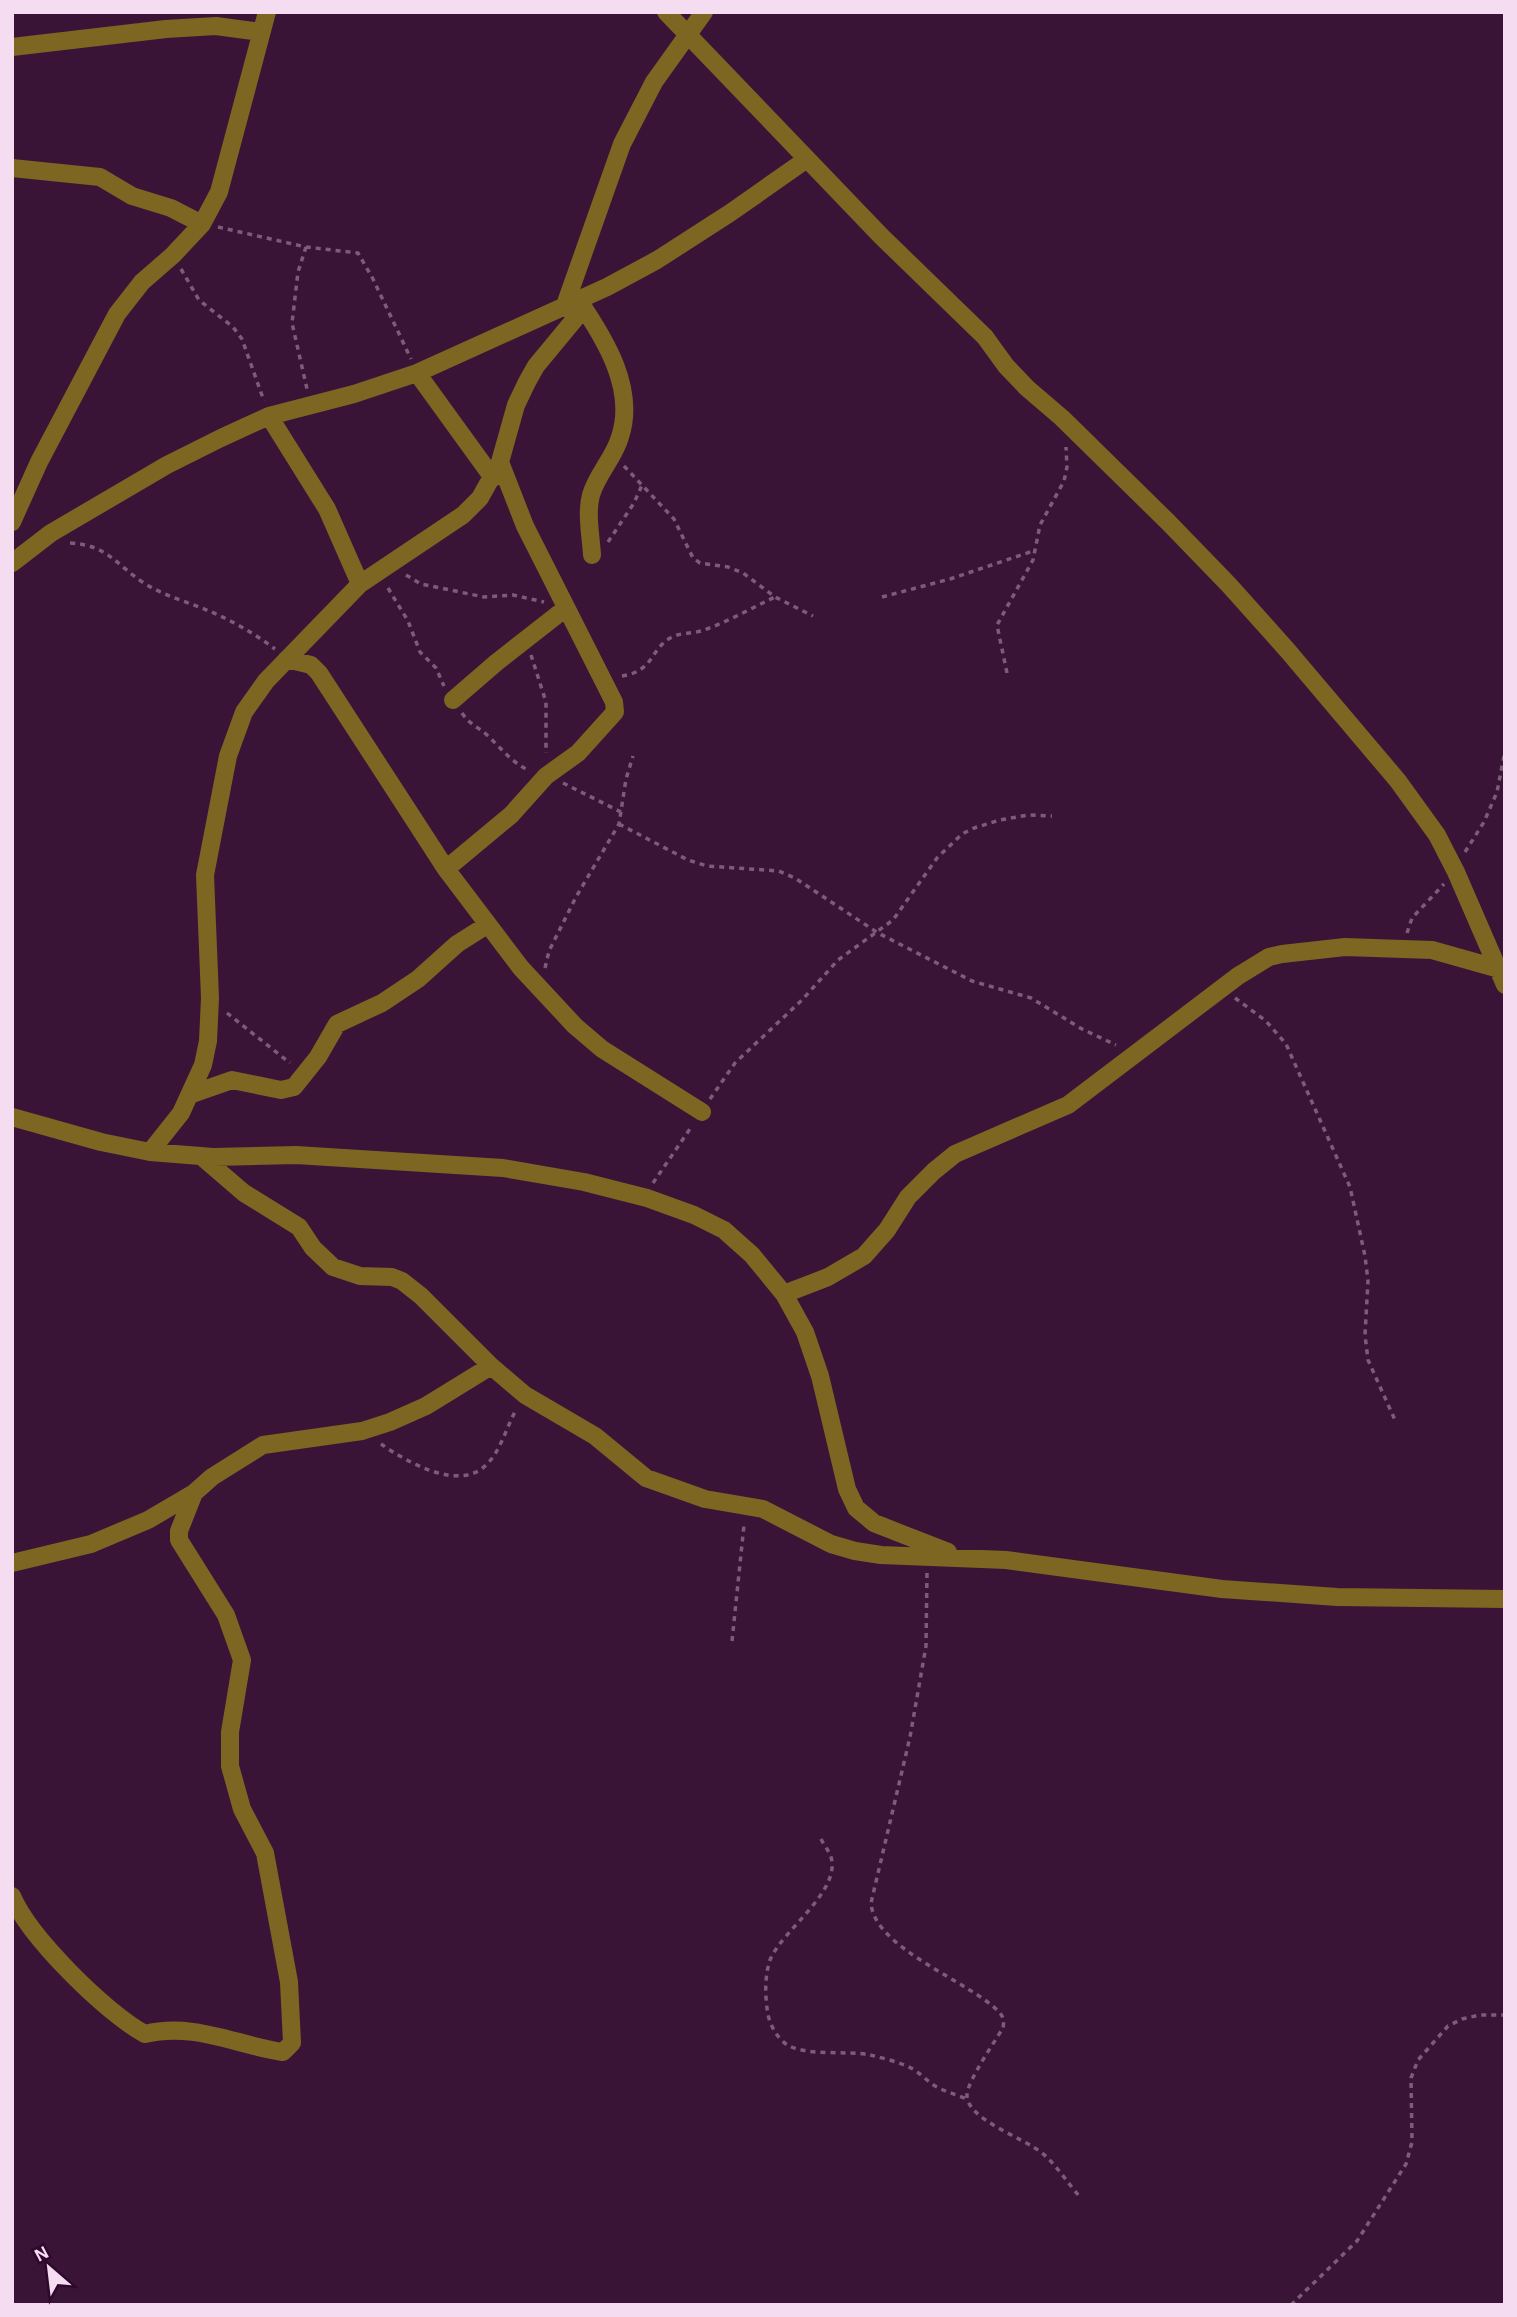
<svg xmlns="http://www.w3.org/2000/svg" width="1517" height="2317" font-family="'Alegreya Sans',sans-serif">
<rect width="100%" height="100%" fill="#3a1437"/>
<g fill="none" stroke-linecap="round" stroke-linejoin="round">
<path stroke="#7d5c7a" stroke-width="3.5" stroke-dasharray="5 5" stroke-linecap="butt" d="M218,227L306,247L358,253L373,279L411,359
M306,247L298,272L292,323L307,389
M181,269L199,300L233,327L242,339L264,401
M624,466L674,519L693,558L700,563L728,567L743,573L775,597L813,616
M608,542L634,503L642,485
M70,543C108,545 116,565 144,583C164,596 188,602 209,611C233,621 255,634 275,649
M406,575L421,584L484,597L513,595L544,602
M388,588L408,621L420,652L436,668L444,686
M882,597L950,579L1036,550
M531,655L546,702V753
M1007,673L997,625L1033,560L1040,525L1064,481L1067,467L1066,447
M622,676C655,671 650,648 672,637C682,632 694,634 704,630C729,621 752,608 775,597
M462,713C469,724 478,727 487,735C501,748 512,763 530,771
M563,783L621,812
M619,824L688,860L707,866L779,871L795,878L878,933L972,981L1031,998L1082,1029L1116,1045
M1465,852L1484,822L1497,792L1505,751
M1407,933L1412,918L1444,884
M545,968L549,951L576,897L619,824L626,779L633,756
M1235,998L1266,1021L1286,1044L1350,1187L1365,1256L1368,1281L1365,1335L1368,1360L1395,1420
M227,1013L290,1063
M710,1099L735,1063L802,1000L838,960L893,920L937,858L962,834L974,828L1000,820L1028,815L1052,816
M653,1183L692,1126
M381,1444C407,1462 460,1493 487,1464C501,1450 506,1428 516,1410
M927,1573L926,1646L910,1737L871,1903C874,1949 972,1982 1000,2013C1004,2018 1004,2022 1003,2028C995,2041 967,2082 967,2095C966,2119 1024,2138 1042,2153C1055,2163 1069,2185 1081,2198
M732,1641L744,1525
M821,1839C824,1845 829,1851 831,1857C841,1892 782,1930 770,1960C765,1975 765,1992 767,2008C768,2021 775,2036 786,2044C805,2057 847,2050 870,2055C883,2058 899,2062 911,2068C919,2072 925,2079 932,2084C942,2091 955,2094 967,2099
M1291,2305L1357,2241L1406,2164L1412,2142L1411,2078L1418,2060L1448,2026L1462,2019L1480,2015H1505"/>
<path stroke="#7c6622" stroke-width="18" d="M666,12L881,236L985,337L1006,366L1027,388L1062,418L1168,522L1229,585L1288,651L1398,781L1437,835L1456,872L1505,985
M12,47L166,29L216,26L260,32
M12,168L100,177L132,196L171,208L202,224
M579,301C605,339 636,389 620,437C614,458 597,474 591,495C586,513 591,537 592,555
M564,308L622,144L654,82L704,12
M417,373L493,478
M269,416L327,509L360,584
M12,522L39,462L117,314L142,282L173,255L202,224L219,192L267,12
M12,563L51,533L167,465L221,438L269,416L354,394L417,373L607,287L657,260L730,213L807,159
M287,659L311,665L319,673L446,869L521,968L575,1026L602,1049L702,1112
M453,700L497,662L566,608
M446,869L511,815L546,776L578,753L615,712L614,702L525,526L500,462
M192,1094L232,1080L281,1090L294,1087L318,1057L337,1024L382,1003L418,979L457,944L487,925
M12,1117L101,1142L150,1152L213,1157L296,1155L503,1168L584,1182L647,1198L694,1215L724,1230L752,1255L784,1294L805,1332L820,1376L847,1489L856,1508L874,1523L948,1552
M150,1152L181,1113L203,1065L208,1041L210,998L205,875L228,756L244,712L266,681L360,584L463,515L480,498L500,462L516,405L527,382L536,366L584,308
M201,1156L244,1193L299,1227L313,1248L333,1267L360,1276L392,1277L402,1281L421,1296L491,1366L525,1395L595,1436L646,1478L705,1499L763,1509L831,1544L855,1551L881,1555L1006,1560L1222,1589L1337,1597L1505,1599
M784,1294L828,1277L864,1256L887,1230L908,1197L934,1171L955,1154L1068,1105L1238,976L1269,957L1282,954L1345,947L1432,950L1503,970
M12,1563L91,1544L148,1520L194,1493L212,1477L263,1445L362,1431L390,1422L426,1406L491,1366
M12,1896C29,1937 106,2013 145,2034C193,2022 236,2045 283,2052L292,2043L289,1982L265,1853L242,1809L230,1766V1732L242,1660L226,1615L179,1540V1531L194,1493"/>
</g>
<rect width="1517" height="2317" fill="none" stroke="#f5dcf1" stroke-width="28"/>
<g transform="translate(49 2268) rotate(332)" stroke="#2f092d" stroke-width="5" paint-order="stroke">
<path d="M0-5L12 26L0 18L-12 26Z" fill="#f5dcf1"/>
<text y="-10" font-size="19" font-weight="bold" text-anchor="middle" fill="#f5dcf1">N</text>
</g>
</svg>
